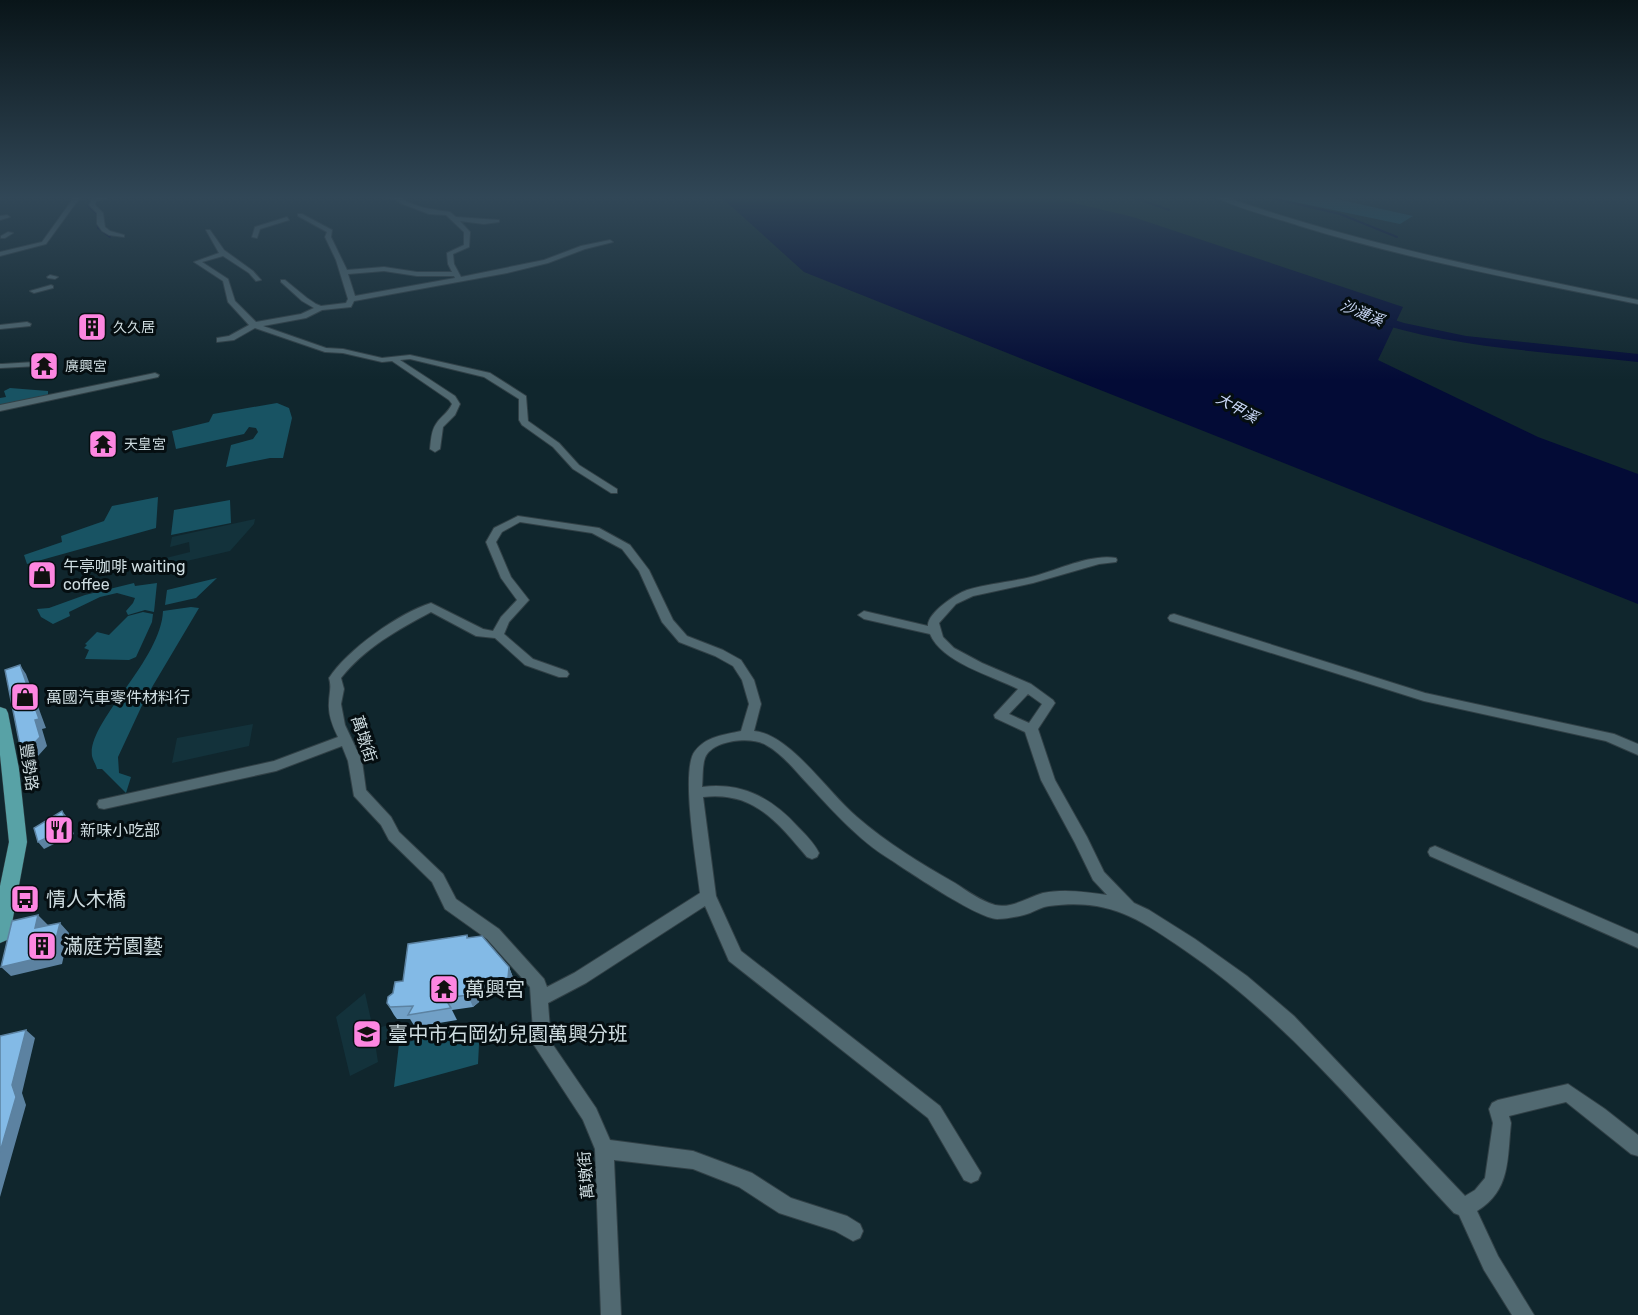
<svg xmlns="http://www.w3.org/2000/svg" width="1638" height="1315" font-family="Rubik,'Noto Sans TC',sans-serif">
<rect width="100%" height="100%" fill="#10262d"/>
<path fill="#13323b" d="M255,519L254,524L230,551L165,566L166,558L190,552L189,542L170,547L172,537Z
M253,724L249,746L172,763L177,738Z
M365,993L373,1029L393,1024L394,1038L375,1043L378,1062L350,1076L336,1017Z"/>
<path fill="#185363" d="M1267,196H1323L1413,216L1400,224Z
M10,388L48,391V396L0,406V398L6,397L4,391Z
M277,403L289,408L292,418L283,458H270L226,467L231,445L253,439L258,432L256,428L249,427L244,434L176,449L172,431L209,422L213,414Z
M158,497L156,528L27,564L24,555L62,542L61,536L104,521L112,506Z
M230,500L231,523L171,535L174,510Z
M217,578L196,598L165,605L167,590Z
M134,583L135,586L157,583L154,612L145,610L128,615L126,611L133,603L135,598L117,593L100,597L69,612L70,616L53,624L41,617L37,609L49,608L85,595Z
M191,607L199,608L145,699L118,757L119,773L131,777L126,793L102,769H97C96,765 93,760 92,756C87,722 161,661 163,611Z
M143,612L153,614L152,622L136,657L129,660L85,659L89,650L84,648L87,645L85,644L97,632L109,635L128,616Z
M480,1025L478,1064L394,1087L399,1044Z"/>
<path fill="#030b36" d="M720,196H1045L1133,217L1403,307L1378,360L1538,437L1638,474V604L804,272Z"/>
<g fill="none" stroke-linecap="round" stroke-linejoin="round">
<path stroke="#030b36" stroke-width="2" d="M96,196L88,206L97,214L98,228L110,237
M1130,196L1169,210
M1263,196L1340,214L1397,237"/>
<path fill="#030b36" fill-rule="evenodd" d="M1367,311L1404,323L1466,336L1638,354V362C1545,351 1452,349 1362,318L1361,315Z"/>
<g stroke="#314046" stroke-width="2">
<path id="minor" d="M75,196H81L46,244L0,256V252L42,242Z
M105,196L107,199L96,201L95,205L103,213L105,227L110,231L124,235V237L109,235L102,231L97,224V213L89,205L92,199Z
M378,196H400C409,207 436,210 450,212L456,217L499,220V222L484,224L460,221L470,232L469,247L453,254L454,264L461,277L544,260L581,246L610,240L613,242L585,249L548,263L507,273L354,301L351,307L322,310L306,318L263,326L326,348L343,349L382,358L410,355L490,373L526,396L528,421L559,443L579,465L617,489V493H611L573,469L553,447L522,425L519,420V399L484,377L410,359L400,360L455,396L460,404L455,415L443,427L440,449L435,452L430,449C431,441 431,431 436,424C441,416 448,413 452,404L449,400L392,361L382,362L343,353L325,352L255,328L234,340L217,342V338L229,336L249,325L228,302L223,281L194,262L219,253L206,230H210L224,250L253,271L261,280L256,281L249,273L223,256L202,262L228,279L235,301L256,322L301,314L314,308L302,301L281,282V280H285L307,298L316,304L321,306L346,303L348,299L336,260L325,237L327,232L298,216V214H302L332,230L331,237L347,270L384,267L417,272H452L448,264L447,253L464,245V232L446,215L429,214L400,203L396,199ZM384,271L417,276H454L455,278L355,296L348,274Z
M1214,196H1222C1358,244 1498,271 1638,300V304C1525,281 1410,260 1300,226C1276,218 1235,208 1214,196Z
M0,216L7,215L10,217L0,220Z
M287,217L289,220L260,229L257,238L252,237L255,227Z
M8,232L13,233L5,238H1V236Z
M50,275L58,277L55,279L48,278L47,277Z
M51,285L53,286V288L34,293L30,291Z
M27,322L31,324L30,326L0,329V325Z
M35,362L39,364L38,366L0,368V364H2Z
M155,373L159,375L158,377L0,411V405Z
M518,516L599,528L630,545L649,570L673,620L687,636L723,650L741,660L754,680L761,704L754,731C790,734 829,794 857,817C887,843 920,863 955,883C967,891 981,901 995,905C1012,909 1028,897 1043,893C1064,889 1086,892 1107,895L1093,880L1075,843L1041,780L1025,732L995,718L994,715L1018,689C992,676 941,662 930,634L864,619L858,615L864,611L928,626C927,613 956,594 967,590C987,584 1010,582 1031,577C1055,571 1092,553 1116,558L1117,560L1116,562L1099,564L1033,583L973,596L956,604L939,623L943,637L954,648L982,663L1031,684L1053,700L1055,703L1038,729L1055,780L1087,837L1104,872L1134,903L1149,910L1195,939L1247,976L1294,1016L1465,1196L1475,1190L1485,1178L1493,1123L1489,1109L1492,1103L1498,1100L1568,1084L1605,1109L1638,1135V1156L1631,1154L1566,1102L1509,1116L1511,1123C1507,1159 1511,1190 1477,1211L1498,1256L1534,1315H1512L1484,1270L1459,1215L1454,1213C1368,1121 1288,1020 1183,949C1137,917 1107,898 1049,906C1042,907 1037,910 1030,913C1022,916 1007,919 997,919C977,918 911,873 891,860C858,840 831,809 805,781C794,769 781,753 766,745C752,736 712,740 705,758C702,766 703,778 702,787C742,782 772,798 798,827C806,835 814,843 819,853L817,857L812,859L807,857C777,822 754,791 703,797L716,896L741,951L940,1106L981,1173L978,1180L971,1183L964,1180L928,1118L729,961L705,906L586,983L548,1003L551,1042L596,1108L610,1140L693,1151L752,1173L791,1198L847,1216L860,1224L863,1231L860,1238L853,1241L835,1231L779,1213L739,1187L693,1169L614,1160L621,1315H601L595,1149L583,1120L534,1045L530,987L487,939L445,909L432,882L389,840L381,825L354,796L348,761L342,746L276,771L104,809L99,808L97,804L99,800L104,799L274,761L338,737C333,727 328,715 329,703C329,693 332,688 329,678C347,650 399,613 431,603L483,629L493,631L501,617L517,600L501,578L486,542L494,528ZM520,522L592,533L622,549L639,571L662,622L679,642L715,656L733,666L742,680L749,704L741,731C723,735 707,736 695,751C680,769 697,866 700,893L574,973L547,987L544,979L499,929L456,899L443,874L399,832L391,817L366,790L362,761L345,725L341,704L344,689L341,678C365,648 397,630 431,612L476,636L495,638L525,665L559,677H567L569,674L567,671L533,659L504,634L509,622L529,600L511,577L496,542L502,532ZM1028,694L1042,704L1029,723L1009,714Z
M1174,614L1425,693L1614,734L1638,744V755L1606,741L1424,701L1170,621L1168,618L1170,615Z
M1435,846L1638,934V948L1430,856L1428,852L1430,848Z"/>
</g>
<g stroke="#314046" stroke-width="1">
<path id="major" d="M0,707L6,709L8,713L19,769L27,842L10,934L7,940L0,943V886L9,842L0,755Z"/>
</g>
<use href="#minor" fill="#516971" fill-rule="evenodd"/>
<use href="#major" fill="#58a2a6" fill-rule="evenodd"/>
</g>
<path fill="#71a0c6" d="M467,935L469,938L509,967L514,980L513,990L480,994L479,1002L473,1007L452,1010L457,1020L415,1027L410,1019H397L394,1015L387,1003L403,981Z"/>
<path fill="#5c82a1" d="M20,665L26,674L46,728L42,729L47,746L30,765L22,756Z
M62,811L68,818L74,834L44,849L38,842Z
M38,915L48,925L45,938L35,928Z
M60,923L69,933L62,964L11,976L1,967Z
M509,967L514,980L513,990L508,978Z
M475,982L480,994L479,1002L473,1007L468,995Z
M26,1030L35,1038L22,1093L26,1105L0,1197V1152L12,1085Z"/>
<path fill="#83bae6" stroke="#5c82a1" stroke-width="1.5" d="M20,665L39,719L35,720L40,737L22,756L5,670Z
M62,811L69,827L38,842L34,828Z
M38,915L35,928L60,923L52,955L1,967L12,921Z
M467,935V938L482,936L509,967L508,978L475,982L473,990L468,995L445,998L451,1008L408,1015L413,1006L390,1007L387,1003L388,997L393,993L395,982L403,981L408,944Z
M26,1030L12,1085L16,1097L0,1152V1036Z"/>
<linearGradient id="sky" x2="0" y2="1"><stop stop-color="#091519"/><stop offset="0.52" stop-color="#314757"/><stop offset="1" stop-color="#314757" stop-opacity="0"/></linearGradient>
<rect width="1638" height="380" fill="url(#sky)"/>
<defs>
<g id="building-square" transform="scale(1.5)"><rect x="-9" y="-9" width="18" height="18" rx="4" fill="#fd86e1" stroke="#050e11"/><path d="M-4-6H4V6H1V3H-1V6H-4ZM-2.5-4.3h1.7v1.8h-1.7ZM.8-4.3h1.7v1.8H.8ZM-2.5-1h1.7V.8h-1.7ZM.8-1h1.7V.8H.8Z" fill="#111"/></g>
<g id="temple-square" transform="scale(1.5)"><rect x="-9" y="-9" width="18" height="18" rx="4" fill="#fd86e1" stroke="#050e11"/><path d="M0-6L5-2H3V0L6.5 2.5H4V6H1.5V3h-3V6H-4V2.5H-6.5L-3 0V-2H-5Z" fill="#111"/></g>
<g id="shop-square" transform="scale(1.5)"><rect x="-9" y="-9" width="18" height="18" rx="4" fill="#fd86e1" stroke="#050e11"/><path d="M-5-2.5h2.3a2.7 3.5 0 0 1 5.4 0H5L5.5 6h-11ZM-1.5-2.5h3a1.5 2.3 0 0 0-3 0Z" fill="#111"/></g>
<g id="restaurant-square" transform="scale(1.5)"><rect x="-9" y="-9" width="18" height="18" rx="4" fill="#fd86e1" stroke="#050e11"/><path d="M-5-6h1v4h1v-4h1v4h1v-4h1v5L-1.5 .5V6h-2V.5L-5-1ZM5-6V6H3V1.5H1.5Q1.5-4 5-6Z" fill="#111"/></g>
<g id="bus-square" transform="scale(1.5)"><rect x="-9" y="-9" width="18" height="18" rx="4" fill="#fd86e1" stroke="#050e11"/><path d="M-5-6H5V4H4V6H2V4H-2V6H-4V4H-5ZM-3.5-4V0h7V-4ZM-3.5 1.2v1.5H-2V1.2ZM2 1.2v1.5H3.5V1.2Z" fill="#111"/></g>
<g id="school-square" transform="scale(1.5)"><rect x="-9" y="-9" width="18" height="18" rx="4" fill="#fd86e1" stroke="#050e11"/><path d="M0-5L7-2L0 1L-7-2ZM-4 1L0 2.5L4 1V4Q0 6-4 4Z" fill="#111"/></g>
</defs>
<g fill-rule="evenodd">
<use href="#building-square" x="92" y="327"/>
<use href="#temple-square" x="44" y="366"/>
<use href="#temple-square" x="103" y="444"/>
<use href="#shop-square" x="42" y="575"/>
<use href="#shop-square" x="25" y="697"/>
<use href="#restaurant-square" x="59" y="830"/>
<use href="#bus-square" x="25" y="899"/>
<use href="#building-square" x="42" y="946"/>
<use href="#temple-square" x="444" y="989"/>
<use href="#school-square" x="367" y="1034"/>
</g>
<g text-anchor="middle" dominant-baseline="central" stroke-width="6" stroke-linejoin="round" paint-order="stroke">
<g font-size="14" fill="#cedce0" stroke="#050e11" text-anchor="start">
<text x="113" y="327">久久居</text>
<text x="65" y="366">廣興宮</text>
<text x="124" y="444">天皇宮</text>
</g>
<g font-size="15" font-style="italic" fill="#ccdaf9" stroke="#050e11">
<text transform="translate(1362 313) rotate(22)">沙漣溪</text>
<text transform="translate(1237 408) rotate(29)">大甲溪</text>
</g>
<g font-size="16" fill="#cedce0" stroke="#050e11" text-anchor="start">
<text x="63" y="566">午亭咖啡 waiting<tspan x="63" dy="18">coffee</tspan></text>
<text x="46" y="697">萬國汽車零件材料行</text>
<text x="80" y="830">新味小吃部</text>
</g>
<g font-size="16" fill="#cedce0" stroke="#050e11">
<text transform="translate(364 739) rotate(72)">萬墩街</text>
<text transform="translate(29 767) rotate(82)">豐勢路</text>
<text transform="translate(586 1175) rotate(-95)">萬墩街</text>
</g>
<g font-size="20" fill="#cedce0" stroke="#050e11" text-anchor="start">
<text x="46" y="899">情人木橋</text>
<text x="63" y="946">滿庭芳園藝</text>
<text x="465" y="989">萬興宮</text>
<text x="388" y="1034">臺中市石岡幼兒園萬興分班</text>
</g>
</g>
</svg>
